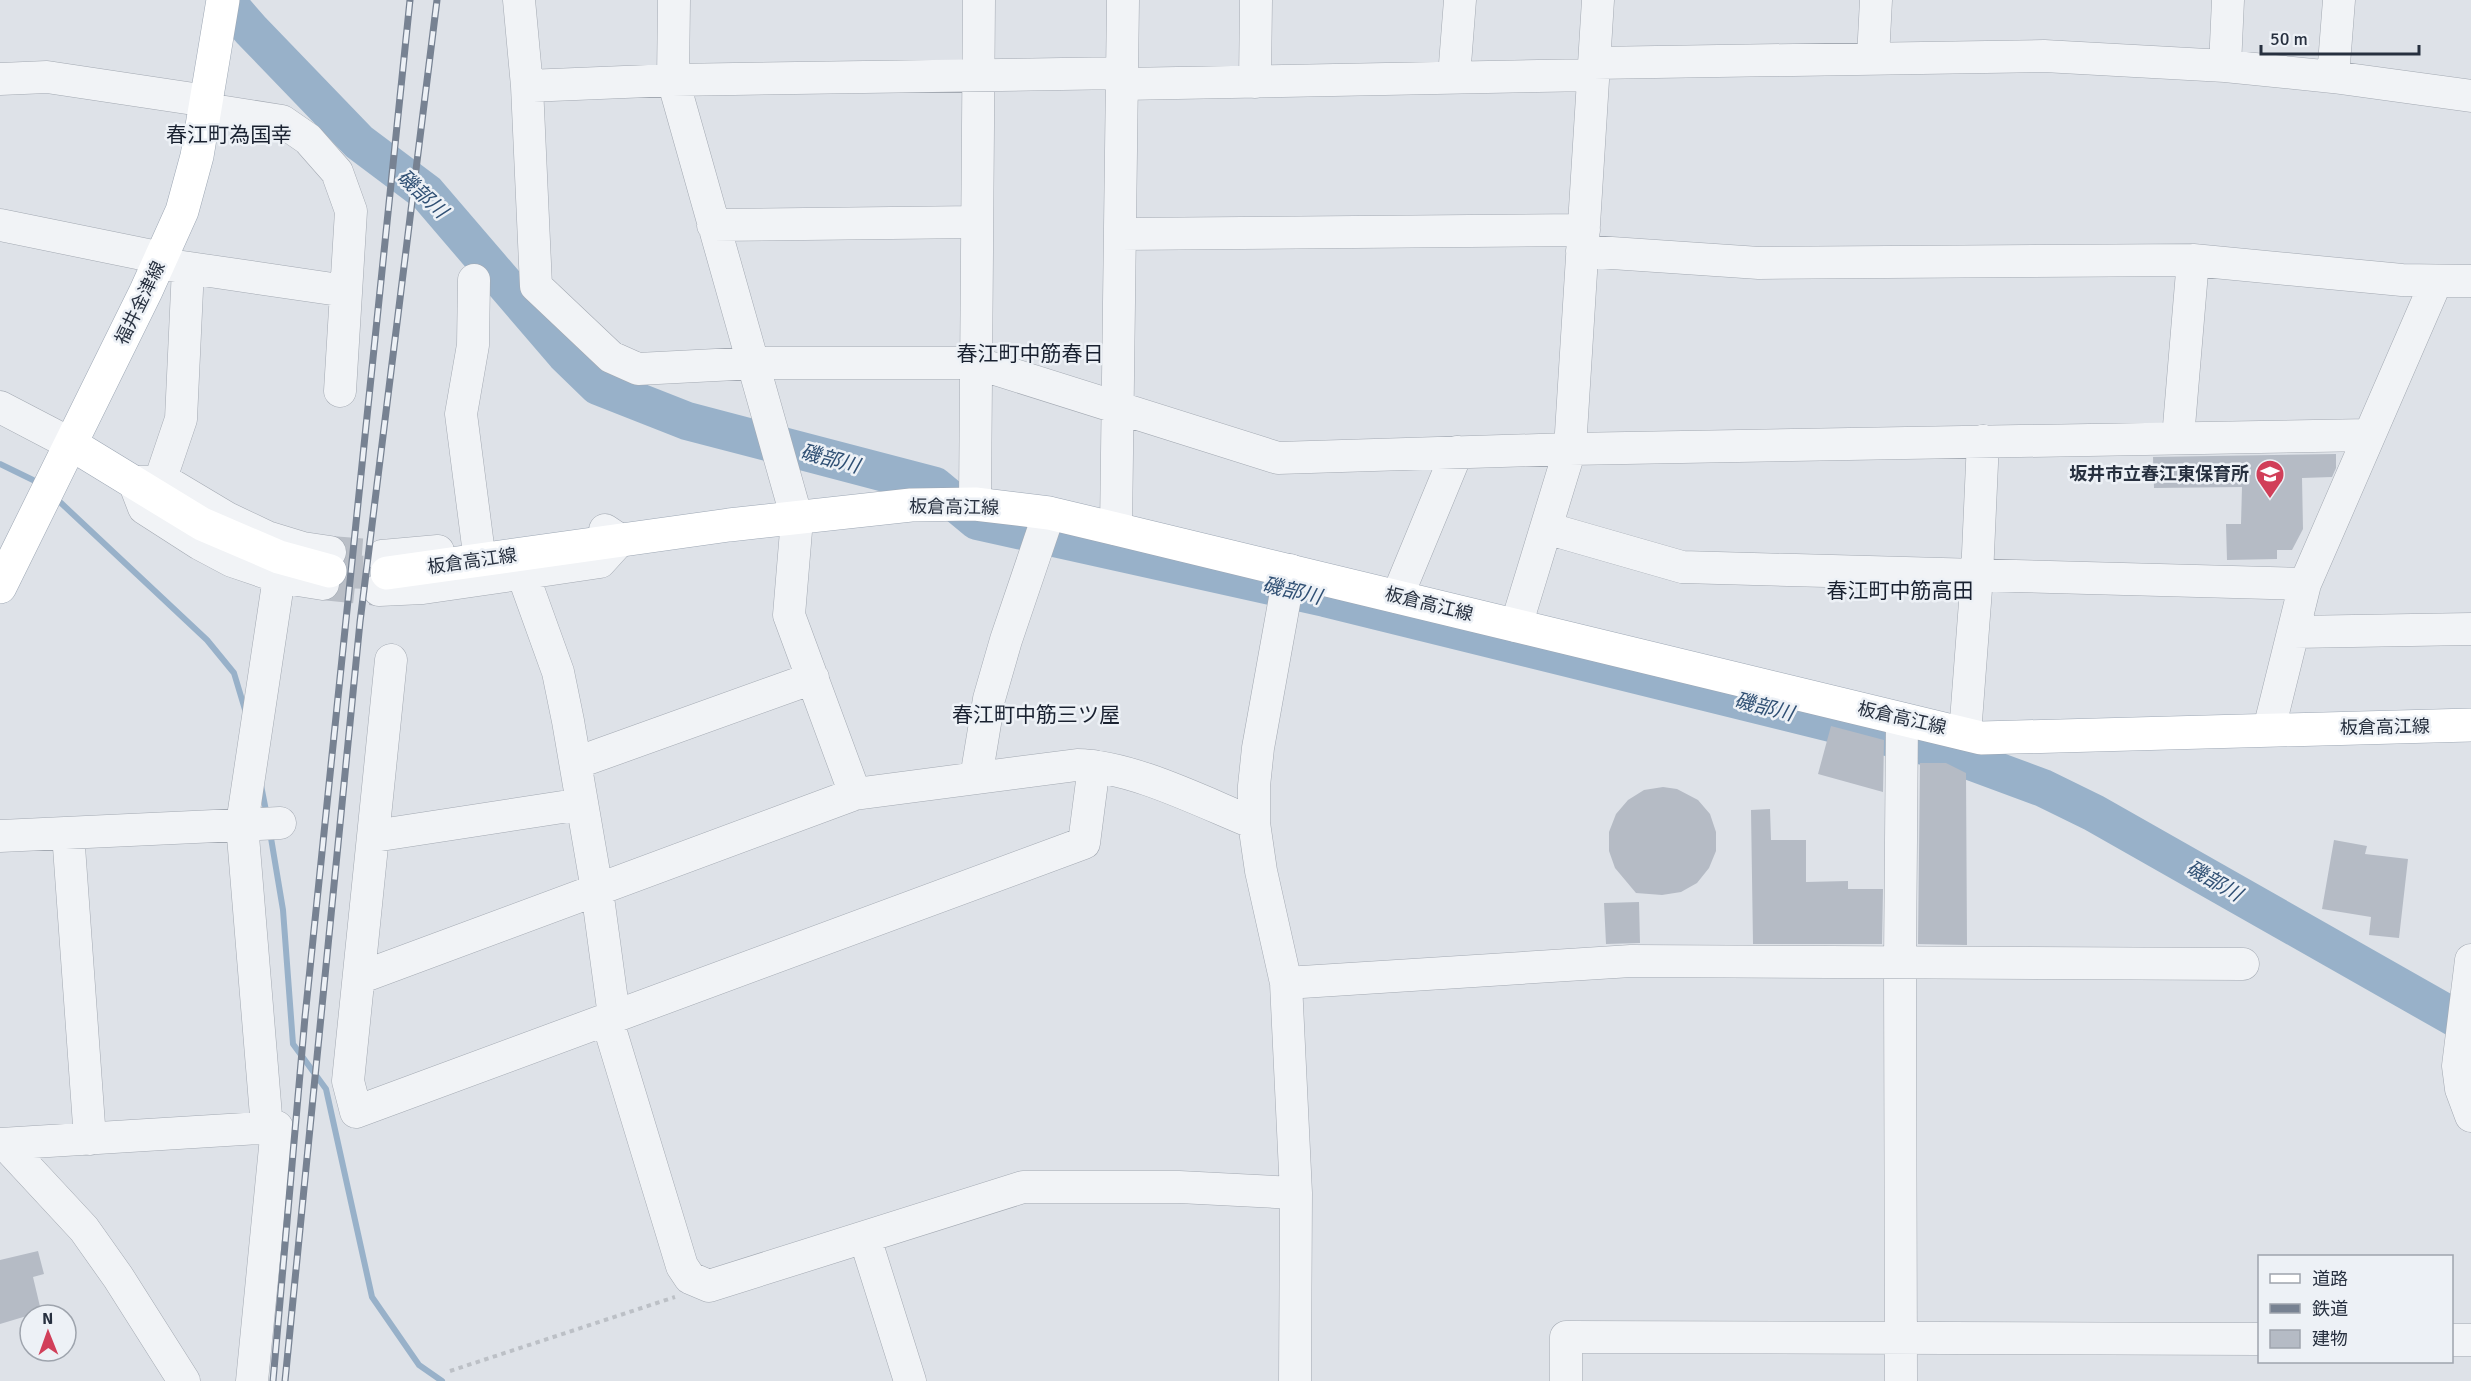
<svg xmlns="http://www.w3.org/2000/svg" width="2471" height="1381" font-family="Signika,'Noto Sans JP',sans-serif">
<rect width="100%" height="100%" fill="#dee2e8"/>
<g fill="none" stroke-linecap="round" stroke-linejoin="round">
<path stroke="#98b1c9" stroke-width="6" d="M0,464L33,480
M61,503L207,640L234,673L246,713
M261,785L267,816
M270,832L283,910L293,1044L326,1089L372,1297L419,1365L442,1381"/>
<path stroke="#98b1c9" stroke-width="38" d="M225,0L251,30L359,142L427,193L565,354L598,386L687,421L935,486L977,521L1325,598L1940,750L2043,788L2094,813L2471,1027"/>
</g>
<path fill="#b5bbc5" d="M2336,454V468L2332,477L2302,478L2303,529L2292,550H2277V559L2227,560L2226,524H2241L2242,487L2154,488L2153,457Z
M1831,726L1884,740L1883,792L1818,774Z
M1920,763H1946L1966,773L1967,945L1918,944Z
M1663,787L1677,789L1698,800L1710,814L1716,832V851L1709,868L1697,883L1681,892L1662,895L1636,893L1615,868L1609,851V832L1616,814L1628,800L1644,790Z
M1770,809L1771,840H1806V882L1848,881V889H1883L1882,944H1753L1751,810Z
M2334,840L2367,846L2365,854L2408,859L2399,938L2369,935L2371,917L2322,909Z
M1639,902L1640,943L1606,944L1604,903Z
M38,1251L44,1274L33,1277L42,1315H30L0,1324V1260Z"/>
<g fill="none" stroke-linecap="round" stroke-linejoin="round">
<path stroke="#b9bec6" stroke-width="32" stroke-dasharray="32 16" stroke-linecap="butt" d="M330,552L382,556
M323,584L379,590"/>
<path stroke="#b9bec6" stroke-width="33" stroke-dasharray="33 16" stroke-linecap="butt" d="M330,571L387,573"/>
<g stroke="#a3a9b2" stroke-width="33">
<path id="minor" d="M519,0L527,86L536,286L611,357L638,369L755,363H976L1278,458L1570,449L2369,435
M674,0L673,80L797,519L789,615L855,794
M1873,58L1876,0
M1594,63L2044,56L2225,66L2333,77L2471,96
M2225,66L2228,0
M1454,77L1460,0
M2333,77L2339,0
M0,79L47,77L207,101
M1255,82L1256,0
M1123,84L1593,75
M527,86L673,80L1123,73
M206,109L282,121L308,139L337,172L351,211L340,391
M0,225L162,258
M713,225L977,222
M1121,234L1584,230
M1582,251L1759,263L2193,260L2402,280L2471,281
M169,265L346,291
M474,280L473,345L461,414L478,546
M0,407L71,444
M2178,438L2193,260
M160,481L181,419L188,268
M975,504L979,0
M1546,528L1682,567L2305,584
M1116,529L1123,0
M382,556L438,551
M1290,570L1258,748L1254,786V823L1261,871L1286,983L1296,1193L1295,1381
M522,572L558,672L568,721L597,890L614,1016
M323,584L279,577L232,561L200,544L144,508L134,482L165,481L227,518L267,537L303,548L330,552
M379,590L423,588L600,562L620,540L605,530
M1397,597L1457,452
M1516,626L1570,449L1598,0
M2294,632L2471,629
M391,660L348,1081L356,1112L1084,843L1094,766
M2269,729L2305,584L2436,282
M1965,734L1977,576L1983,441
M576,763L813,678
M976,778L989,699L1006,640L1049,513
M68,833L90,1139
M0,836L280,823
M374,836L582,804
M2471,960L2458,1066L2461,1089L2471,1116
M359,978L855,794L1077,765C1132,766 1202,802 1254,823
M1286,983L1631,961L2243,964
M607,1019L682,1266L690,1278L709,1286L1023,1187H1179L1296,1193
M267,1128L242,824L279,577
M0,1144L277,1127L252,1381
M5,1144L84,1229L118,1277L184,1381
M865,1238L910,1381
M2452,1340H2471
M1566,1381V1337L2260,1339
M1901,1381L1900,963L1902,719"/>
</g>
<g stroke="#9da7b4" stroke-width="34">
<path id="major" d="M71,444L202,524L279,557L330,571
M387,573L729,525L911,505L975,504L1049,513L1116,529L1981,738L2471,725
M0,587L146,291L182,211L197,156L223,0"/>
</g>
<path stroke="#bcc0c6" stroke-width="4" stroke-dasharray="4.5 4.5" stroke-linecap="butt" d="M450,1371L675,1297"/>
<use href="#minor" stroke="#f1f3f6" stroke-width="32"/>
<use href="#major" stroke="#fff" stroke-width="33"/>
<g stroke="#778292" stroke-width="7">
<path id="rail" d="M273,1381L305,1017L410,0
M285,1381L360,622L437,0"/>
</g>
<use href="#rail" stroke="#edf1f6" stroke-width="4.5" stroke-dasharray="14" stroke-linecap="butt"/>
</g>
<defs>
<g id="school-pin" transform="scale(1.5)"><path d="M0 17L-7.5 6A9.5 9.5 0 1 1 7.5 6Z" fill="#d13f59" stroke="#edf1f6"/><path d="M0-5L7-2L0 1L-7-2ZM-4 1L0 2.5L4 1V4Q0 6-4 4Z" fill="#fff"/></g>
</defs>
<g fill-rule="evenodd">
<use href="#school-pin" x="2270" y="474"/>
</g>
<g text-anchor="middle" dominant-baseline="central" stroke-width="5" stroke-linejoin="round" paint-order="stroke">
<g font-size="18" fill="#27303f" stroke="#edf1f6">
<text transform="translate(140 303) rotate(-64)">福井金津線</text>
<text transform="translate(954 507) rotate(1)">板倉高江線</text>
<text transform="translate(472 561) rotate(-8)">板倉高江線</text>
<text transform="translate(1429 604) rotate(14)">板倉高江線</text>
<text transform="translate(1902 718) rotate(13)">板倉高江線</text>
<text transform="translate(2385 727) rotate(-1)">板倉高江線</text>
</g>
<g font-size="18" font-weight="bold" fill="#27303f" stroke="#edf1f6" text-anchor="end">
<text x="2249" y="474">坂井市立春江東保育所</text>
</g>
<g font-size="20" font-style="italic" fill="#305074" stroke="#edf1f6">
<text transform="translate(422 194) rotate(43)">磯部川</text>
<text transform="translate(830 459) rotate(15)">磯部川</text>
<text transform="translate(1292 591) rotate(13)">磯部川</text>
<text transform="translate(1764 707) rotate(14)">磯部川</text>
<text transform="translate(2214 881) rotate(30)">磯部川</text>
</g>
<g font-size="21" fill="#192130" stroke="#edf1f6">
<text x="229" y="135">春江町為国幸</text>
<text x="1030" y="354">春江町中筋春日</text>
<text x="1900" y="591">春江町中筋高田</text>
<text x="1036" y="715">春江町中筋三ツ屋</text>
</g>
</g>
<rect x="2258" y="1255" width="195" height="108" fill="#edf1f6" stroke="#9ea4ad" stroke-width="1.5"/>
<rect x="2270" y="1274" width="30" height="9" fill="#ffffff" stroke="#9ea4ad" stroke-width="1.5"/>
<text x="2312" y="1285" font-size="18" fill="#27303f">道路</text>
<rect x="2270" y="1304" width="30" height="9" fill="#778292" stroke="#9ea4ad" stroke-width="1.5"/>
<text x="2312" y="1315" font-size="18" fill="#27303f">鉄道</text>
<rect x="2270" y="1330" width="30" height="18" fill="#b5bbc5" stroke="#9ea4ad" stroke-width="1.5"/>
<text x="2312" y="1345" font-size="18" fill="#27303f">建物</text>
<g transform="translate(48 1333) rotate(359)"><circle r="28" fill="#edf1f6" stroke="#9ea4ad" stroke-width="1.5"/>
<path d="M0-4.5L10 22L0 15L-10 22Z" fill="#d13f59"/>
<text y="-9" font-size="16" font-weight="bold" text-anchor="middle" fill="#27303f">N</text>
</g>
<path d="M2261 45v9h158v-9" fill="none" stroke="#27303f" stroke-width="3"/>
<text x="2270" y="45" font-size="18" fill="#27303f" stroke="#edf1f6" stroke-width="4.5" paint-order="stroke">50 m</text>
</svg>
